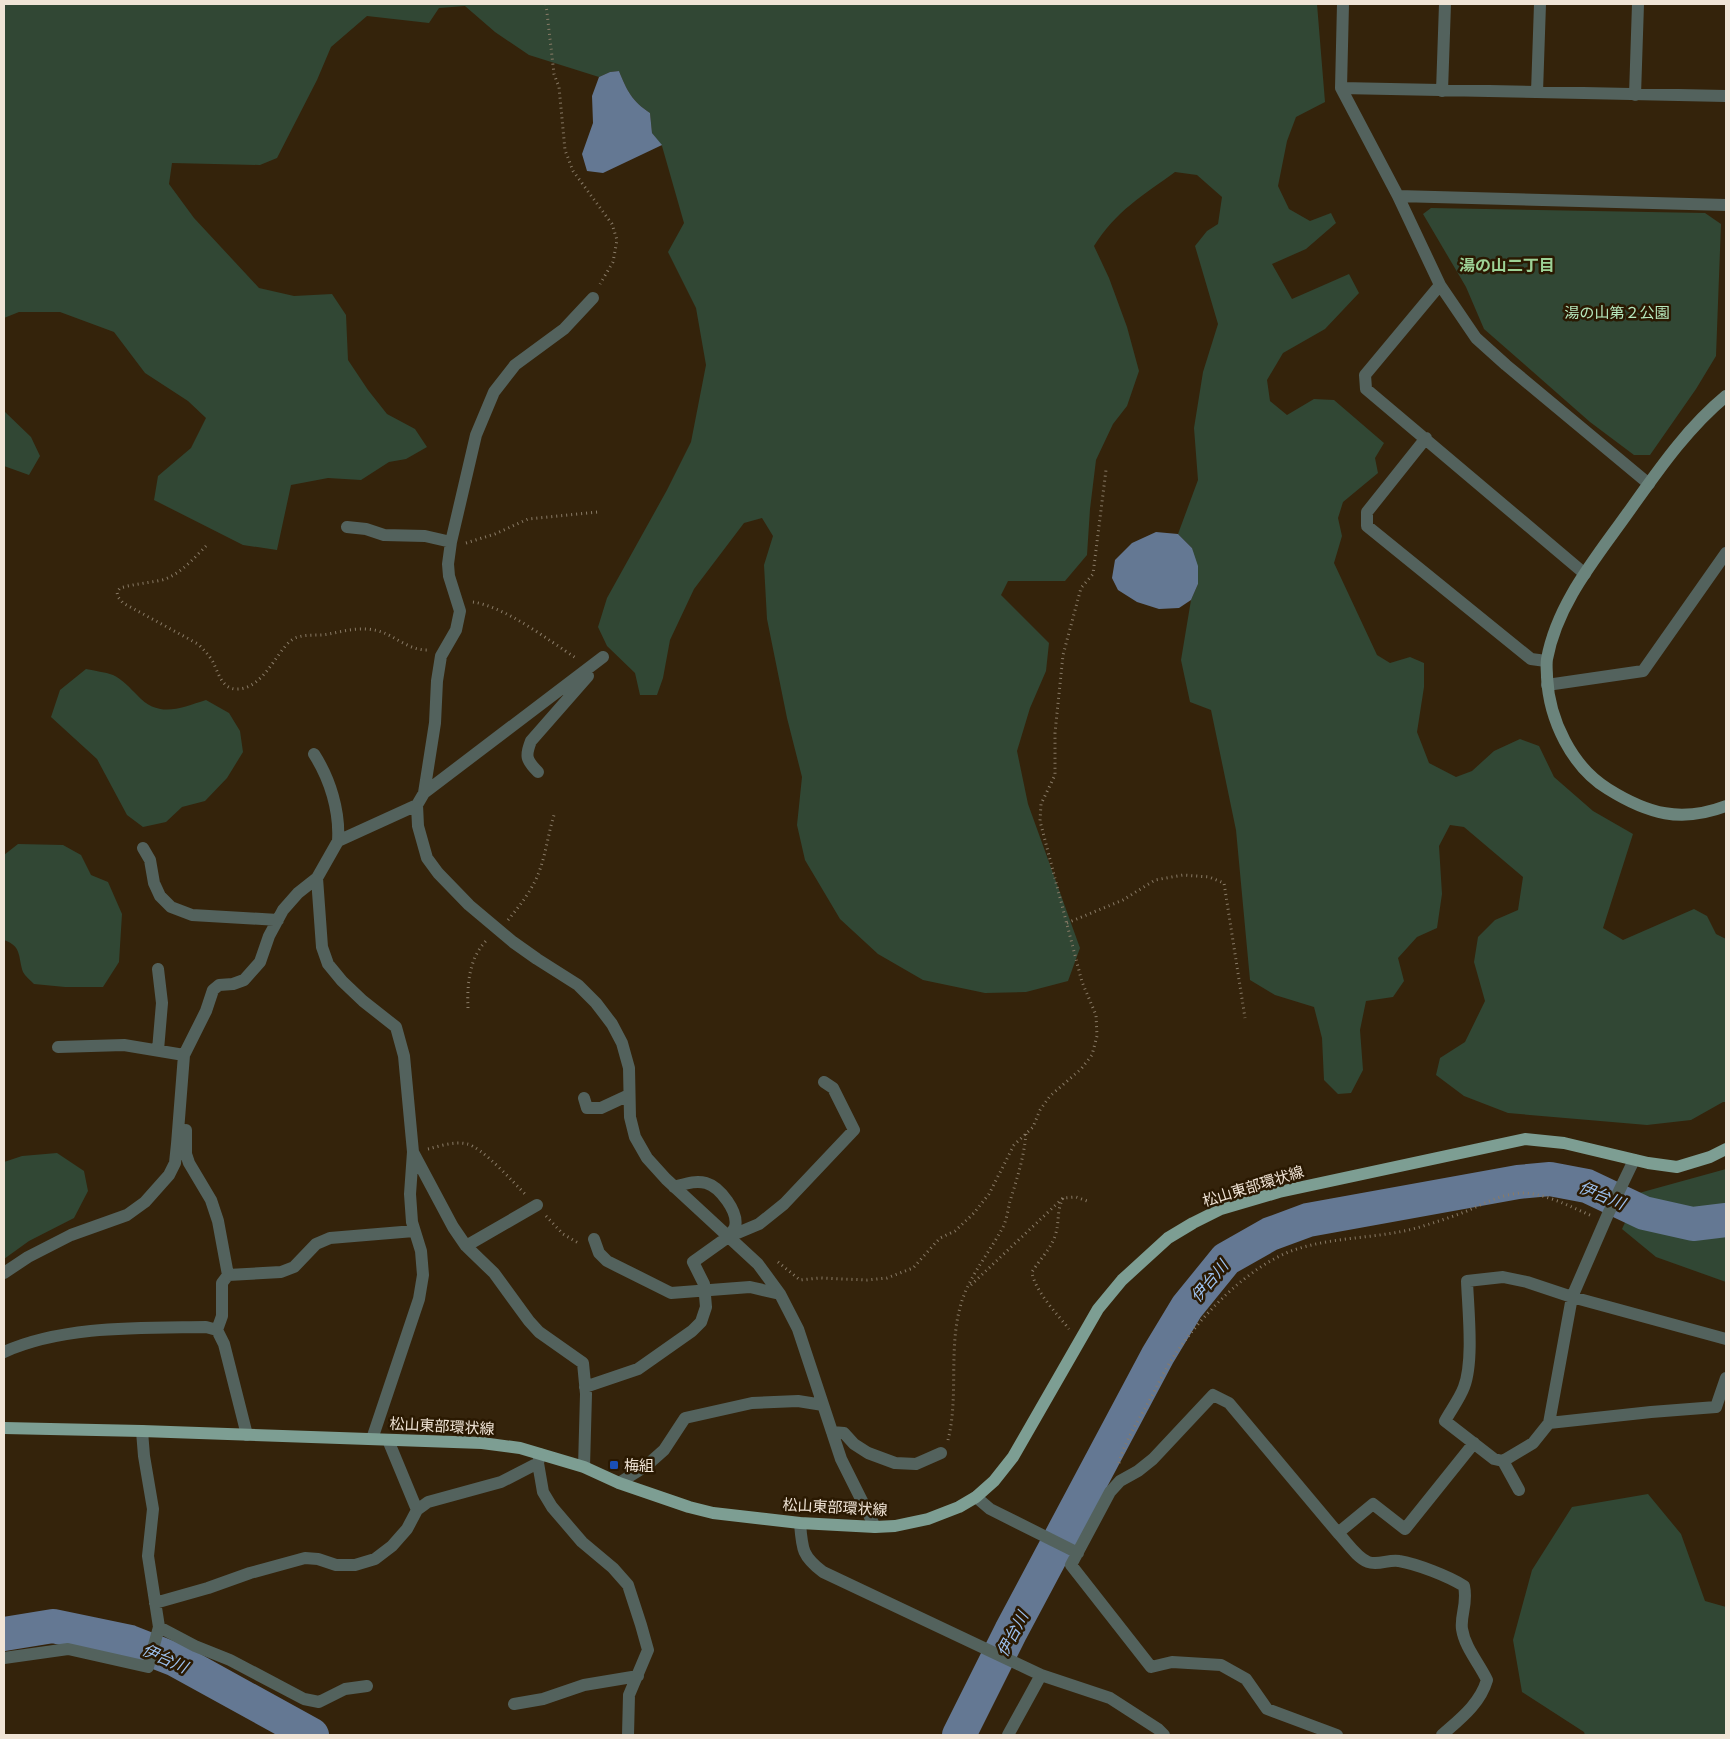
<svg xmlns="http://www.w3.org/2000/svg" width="1730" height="1739" font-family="'IBM Plex Sans','Noto Sans JP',sans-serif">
<rect width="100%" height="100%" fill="#34230b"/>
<path fill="#314734" d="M4,4H1317L1325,102L1296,117L1287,141L1278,186L1289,209L1310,221L1331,213L1336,223L1306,249L1272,264L1292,299L1349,274L1359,293L1325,329L1283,353L1267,380L1270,401L1287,415L1314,399L1334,400L1384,443L1375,458L1378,473L1343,502L1338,518L1342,536L1334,563L1377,655L1390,663L1410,657L1424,663V687L1417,732L1429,763L1456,777L1472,771L1494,751L1520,739L1539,746L1554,777L1593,811L1633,834L1603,928L1623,940L1694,909L1707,916L1716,934L1726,939V1102H1723L1691,1120L1647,1125L1508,1113L1464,1096L1436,1075L1440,1058L1465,1042L1485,1001L1474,962L1478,937L1495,920L1518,910L1523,877L1464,827L1450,825L1439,846L1442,894L1437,928L1417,937L1398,958L1404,981L1393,997L1366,1001L1360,1030L1363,1070L1351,1093L1338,1094L1324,1080L1322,1038L1314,1007L1275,995L1250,980L1236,830L1211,710L1190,702L1181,660L1191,600L1198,584L1192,548L1178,534L1198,480L1194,428L1203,372L1218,324L1195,246L1207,231L1218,224L1222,197L1197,175L1175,172C1142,196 1116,211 1094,246L1109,278L1127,327L1139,371L1127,406L1113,424L1096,460L1090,509L1087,555L1065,581H1008L1001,595L1049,643L1046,671L1030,708L1017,751L1028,804L1080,948L1068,981L1026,992L985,993L923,980L878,954L840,919L805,860L797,825L802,777L787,718L767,619L764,565L773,536L762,518L744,523L694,589L670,640L663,678L657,695H640L635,673L607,646L598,627L607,598L667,490L691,442L706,365L696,308L668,252L684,223L662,146L652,133L650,113C632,101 627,91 619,71L610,72L599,77L529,55L495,32L465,6L439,8L429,23L367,16L331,47L317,80L277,158L260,165L172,163L169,184L194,218L259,288L294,296L332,294L346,315L348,360L368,390L387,414L415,429L427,447L406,459L389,462L361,480L328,478L291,485L277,550L243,545L154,500L158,476L191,448L206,418L188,401L145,373L114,332L60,312H19L4,318Z
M1431,208L1705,213L1721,224L1716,356L1696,389L1650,455H1634L1590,422L1484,329L1466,287L1423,214Z
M4,411L31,437L40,456L29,475L4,466Z
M86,669C95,671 105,672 113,675C122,679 131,689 137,695C159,719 180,708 206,700L229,713L240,731L243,752L227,778L205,801L182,807L166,822L143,827L127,815L97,759L51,717L60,690Z
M18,844L63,845L81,855L91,875L108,882L122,914L119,962L103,987H65L34,984C30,980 25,976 23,972C18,957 22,946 4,940V855Z
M57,1153L84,1171L88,1191L74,1218L29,1241L4,1259V1162L22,1156Z
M1726,1169V1282L1656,1257L1622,1229L1639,1193Z
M1648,1494L1681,1534L1705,1601L1726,1607V1735H1585L1584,1732L1522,1692L1513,1640L1532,1570L1572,1507Z"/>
<path fill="#647893" d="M619,71C627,91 632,101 650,113L652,133L662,145L603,173L587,171L582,154L593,123L592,96L599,77L610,72Z
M1156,532L1178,534L1192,548L1198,566V584L1191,600L1179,608L1159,609L1137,602L1118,590L1112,578L1115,560L1132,543Z"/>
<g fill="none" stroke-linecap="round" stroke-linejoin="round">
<path stroke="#647893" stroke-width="34" d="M4,1634L53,1626L130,1642L176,1660L312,1735
M959,1735L1011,1631L1158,1355L1187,1307L1226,1259L1270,1234L1308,1220L1518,1182L1550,1179L1587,1186L1644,1213L1693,1224L1726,1220"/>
<path stroke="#897b67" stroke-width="3" stroke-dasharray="1 4" stroke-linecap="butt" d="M546,4L554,74L559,87L565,150L573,171L612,224L617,240L613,262L600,284
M466,543L495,534L528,519L598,512
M206,546C194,558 180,575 162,580C148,583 134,584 120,588L117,592L118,597L123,603L198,644C204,650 209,655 213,662C218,672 222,689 236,689C267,690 279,641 298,637C308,634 319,636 329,634C344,631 359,627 374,630C393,633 406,650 427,650
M473,602C506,607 548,640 576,658
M508,920C517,909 526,898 533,885C545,864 547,837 554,815
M1067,923L1123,900L1155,880L1183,875L1209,877L1224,883L1245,1018
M468,1008C467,985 469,957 487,940
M428,1149C440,1146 454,1141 467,1144C482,1147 514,1183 526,1195
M1063,1198C1056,1212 1060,1222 1055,1236C1050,1250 1040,1259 1032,1272C1034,1290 1058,1315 1069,1329
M546,1216L563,1234L580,1244
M778,1262L800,1280L820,1278L867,1280L887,1278L913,1268L940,1238L955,1231L974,1213L989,1194L1014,1145L1033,1127L1040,1110L1050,1096L1081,1069L1092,1055L1097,1036L1096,1015L1082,982L1040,821L1041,804L1055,775V733L1063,655L1081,588L1093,574L1106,470
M971,1285L1063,1198L1076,1197L1087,1201
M948,1440C959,1396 948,1348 961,1304C969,1276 990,1252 1003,1227C1007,1219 1008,1209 1010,1201C1017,1179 1024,1157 1026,1134
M1119,1463C1125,1441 1137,1423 1148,1403C1157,1387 1164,1371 1174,1356C1201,1316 1248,1266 1294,1250C1335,1236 1379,1239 1420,1227C1436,1222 1452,1217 1467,1211C1485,1203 1504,1193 1524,1193C1547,1194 1571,1207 1592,1216"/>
<path stroke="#53625d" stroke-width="12" d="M1343,4L1341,88L1398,196L1440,285L1476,338L1506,365L1649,484
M1341,88L1726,96
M1442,91L1445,4
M1537,92L1540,4
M1635,95L1638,4
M1398,196L1726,205
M1440,285L1365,375L1366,389L1585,574
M593,298L564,329L515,365L494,392L476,435L451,542L448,564L449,576L460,611L456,630L441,656L437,681L435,723L424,793L417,805L418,826L427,858L438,873L469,905L513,942L537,959L578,985L596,1003L612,1024L622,1043L629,1068L630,1117L635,1137L647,1158L666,1179L758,1264L780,1294L798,1329L841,1459L875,1527
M1426,438L1367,512V526L1531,659L1546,661
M347,527L366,529L384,535L425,536L451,542
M1547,685L1643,671L1726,553
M314,754C330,779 340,811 338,841
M538,772C526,760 525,756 531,741L588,676
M424,793L603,657
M143,848L150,860L154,883L160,896L171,907L192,915L278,920
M58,1047L124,1045L184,1055
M158,1050L162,1003L158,969
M584,1098L587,1108H601L629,1095
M186,1130V1154L189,1163L211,1200L218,1221L228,1275L281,1272L294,1267L316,1244L330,1238L414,1231
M413,1152L453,1227L466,1246L494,1273L529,1321L539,1332L583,1363L586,1394L584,1467
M1634,1160L1608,1214L1572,1297L1549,1423L1533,1443L1503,1461L1494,1459L1445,1421C1451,1410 1460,1398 1464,1387C1474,1361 1468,1309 1467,1281L1503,1277L1527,1282L1572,1297L1726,1339
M674,1187C685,1184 695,1180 706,1183C720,1187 739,1212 735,1227C734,1230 730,1234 728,1237
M594,1239L599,1253L607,1261L671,1293L750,1287L780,1294
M466,1246L537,1205
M4,1273L28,1257L71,1235L127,1215L145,1202L169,1175L175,1163L177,1144L184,1055L206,1011L213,990L219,985L233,984L244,980L260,962L269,936L283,910L298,893L317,878
M217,1330L222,1316V1283L228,1275
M4,1352C64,1325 142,1328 206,1327L217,1330L224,1344L247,1435
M585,1387L638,1369L692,1331L701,1322L706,1307L704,1284L693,1262L728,1237L759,1224L784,1204L854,1130L833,1088L824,1082
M1549,1423L1651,1412L1716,1407L1726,1378
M832,1432L844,1433L854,1444L868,1453L895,1463L916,1464L941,1453
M372,1439L419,1299L423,1275L421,1251L412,1222L410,1194L413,1152L404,1056L396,1027L363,1001L342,981L328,964L322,947L317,878L338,841L417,805
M388,1440L417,1510
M1503,1461L1519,1490
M538,1463L543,1492L552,1507L582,1542L613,1568L628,1585L641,1625L648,1650L629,1695L628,1735
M619,1483L646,1466L664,1450L685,1418L752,1403L798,1401L823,1405
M976,1497L990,1509L1078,1553
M800,1523C802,1549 802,1556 823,1572L1041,1675L1110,1698L1158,1729L1164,1735
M155,1603L208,1588L250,1573L305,1558L318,1559L336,1565H355L375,1559L392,1546L407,1529L417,1510L428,1502L501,1482L538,1463L540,1454
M159,1627L195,1646L230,1660L304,1699L319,1702L345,1689L367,1686
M4,1658L68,1649L148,1667L159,1627L148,1556L153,1509L144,1456L142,1431
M514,1704L543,1699L584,1685L638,1676
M1008,1735L1041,1675
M1337,1735L1267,1709L1246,1679L1221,1665L1172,1662L1151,1667L1071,1565L1110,1492L1120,1481L1138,1471L1153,1459L1213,1395L1229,1403L1338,1533
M1442,1735C1460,1719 1480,1704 1487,1680C1479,1663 1465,1648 1462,1629C1460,1615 1468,1604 1464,1586C1448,1576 1417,1564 1399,1561C1389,1559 1378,1566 1368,1562C1356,1557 1347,1542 1338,1533L1373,1504L1405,1529L1474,1443"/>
<path stroke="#6b847c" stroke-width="12" d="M1726,396C1686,429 1657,472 1627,514C1595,559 1557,604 1547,659C1546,665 1547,671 1547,677C1549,720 1572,767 1608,789C1648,814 1681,823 1726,806"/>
<path stroke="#7d9e93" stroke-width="12" d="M4,1428L142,1431L482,1443L520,1448L584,1467L619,1483L689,1507L713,1513L800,1523L875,1527L895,1526L928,1519L959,1507L976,1497L994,1481L1013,1457L1098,1309L1122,1280L1168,1238L1193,1223L1221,1209L1279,1192L1525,1139L1564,1143L1648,1163L1677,1167L1710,1157L1726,1149"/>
</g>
<rect fill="#1a4fb4" stroke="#2a1902" stroke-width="2" x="609" y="1460" width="10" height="10" rx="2.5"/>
<g text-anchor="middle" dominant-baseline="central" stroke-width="5" stroke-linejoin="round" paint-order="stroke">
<g font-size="15" fill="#b7e9be" stroke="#2a1902">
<text x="1617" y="312">湯の山第２公園</text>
</g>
<g font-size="15" fill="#f0e4d6" stroke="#2a1902">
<text transform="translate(1253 1186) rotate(-17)">松山東部環状線</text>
<text transform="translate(442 1426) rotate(3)">松山東部環状線</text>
<text transform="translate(835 1507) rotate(3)">松山東部環状線</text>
</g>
<g font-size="15" fill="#f0e4d6" stroke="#2a1902" text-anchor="start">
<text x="624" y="1465">梅組</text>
</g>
<g font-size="16" font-weight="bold" fill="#9dd296" stroke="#2a1902">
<text x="1507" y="265">湯の山二丁目</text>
</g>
<g font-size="16" font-style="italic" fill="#9cc1ef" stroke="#2a1902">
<text transform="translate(1602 1195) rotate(22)">伊台川</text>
<text transform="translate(1209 1281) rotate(-50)">伊台川</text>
<text transform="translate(1012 1634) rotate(-62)">伊台川</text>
<text transform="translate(165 1658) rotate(24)">伊台川</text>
</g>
</g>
<rect width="1730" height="1739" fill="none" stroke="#f0e4d6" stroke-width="10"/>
</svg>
